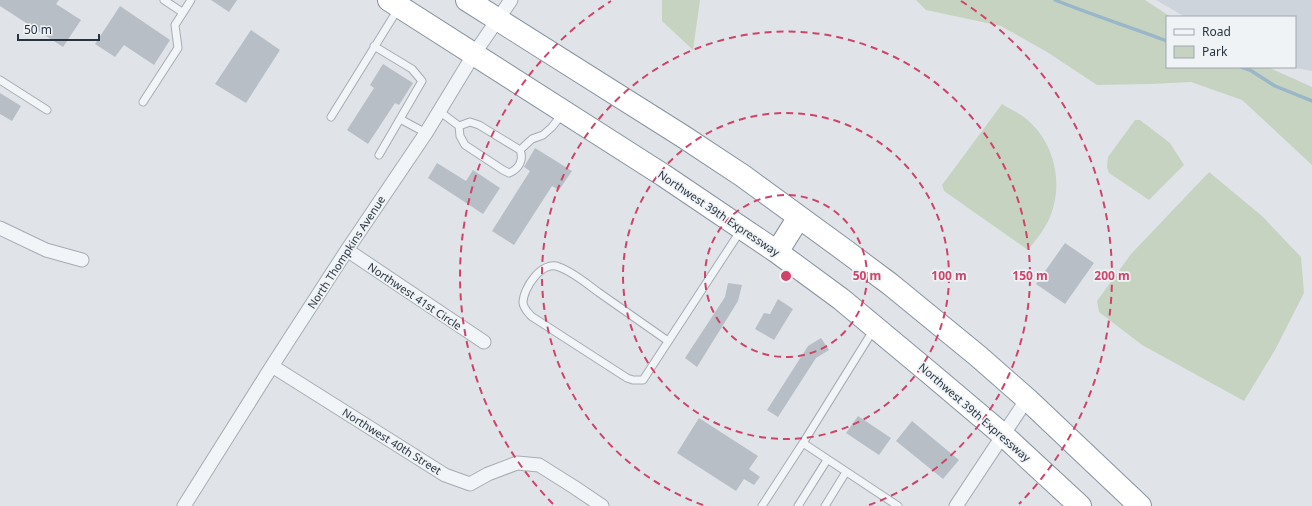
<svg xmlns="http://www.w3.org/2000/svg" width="1312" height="506" font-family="'Noto Sans',sans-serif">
<rect width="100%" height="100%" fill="#e0e4e9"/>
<path fill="#ced4db" d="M1156,0H1312V71L1290,67H1295V17H1185Z"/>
<path fill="#c7d3c1" d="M662,0H700L693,50L662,21Z
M916,0H1145L1171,17H1167V67H1268L1312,87V165L1242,100L1191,82L1151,84L1097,85L1047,52L1001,26L926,10Z
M1002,104C1008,108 1015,111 1021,115C1053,137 1065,181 1050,217C1045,229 1036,240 1028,250L944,191L942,185Z
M1135,120H1140L1170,143L1184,165L1149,200L1109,173L1107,167L1108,157Z
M1209,172L1262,216L1301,257L1304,293L1275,350L1244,401L1142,345L1099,312L1097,301L1131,254Z"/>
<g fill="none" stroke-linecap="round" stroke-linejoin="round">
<path stroke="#9ab6c9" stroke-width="3.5" d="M1055,0C1092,15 1130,27 1167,41
M1241,67L1250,70L1275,86L1312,101"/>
</g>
<path fill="#b7bec6" d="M0,0H59L56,4L81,20L63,47L0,6Z
M211,0H237L229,12Z
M120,6L170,40L154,65L124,45L115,57L95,44Z
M251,30L280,50L246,103L215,84Z
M383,64L413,83L399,105L395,103L368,144L347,130L374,88L370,85Z
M0,93L21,106L12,121L0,114Z
M535,148L572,171L559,190L552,186L514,245L492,231L530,171L524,167Z
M437,163L466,181L473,170L500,188L483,214L428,178Z
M1065,243L1094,263L1065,304L1036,284Z
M728,283L742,285L738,301L697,367L685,358L725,297Z
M778,299L793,309L774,340L755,329L764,313L770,314Z
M821,338L829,350L816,358L778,417L767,410L808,346Z
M858,416L891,438L879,455L846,433Z
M699,418L758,456L749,469L760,477L754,485L744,479L736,491L677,453Z
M912,421L959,460L943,479L896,441Z"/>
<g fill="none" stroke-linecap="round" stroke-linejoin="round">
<g stroke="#a5acb3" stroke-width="9">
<path id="service" d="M164,0L182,12
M374,46L412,69L422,81L379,155
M0,80L47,110
M143,102L178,48L175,25L191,0
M439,111L459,126L460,136L465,145L503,170L509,173C519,169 524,160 520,150L479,125L470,122L459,126
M331,117L398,9
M400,119L426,133
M520,150L532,139L543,135L552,127L563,113
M668,341C644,324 621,308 598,292C586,283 573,272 559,267C542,260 523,288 523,303C524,309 528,312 531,316L627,378L633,380H643L741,230
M803,443L874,329
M762,506L803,443L898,506
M798,506L827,460
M825,506L846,472"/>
</g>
<g stroke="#a5acb3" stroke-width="15">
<path id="minor" d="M0,228L46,250L82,260
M347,250L484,342
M272,366L445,475L470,484L488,474L517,463L539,465L574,487L602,506
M184,506L272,366L347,250L426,133L474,54L511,0
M956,506L1027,399"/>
</g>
<g stroke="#8793a0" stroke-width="24">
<path id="trunk" d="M389,0L663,175L777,252L841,299L931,374L1002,434L1080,506
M467,0L684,137L743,176L847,252L890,284L978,356L1027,399L1140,506
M777,252L799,217"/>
</g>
<use href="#service" stroke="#f2f5f7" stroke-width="7"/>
<use href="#minor" stroke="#f2f5f7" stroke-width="13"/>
<use href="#trunk" stroke="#fff" stroke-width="22"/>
</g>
<g fill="none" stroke="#cf4368" stroke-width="2" stroke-dasharray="7 5">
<circle cx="786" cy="276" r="81"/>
<circle cx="786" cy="276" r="163"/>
<path d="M703 505A244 244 0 1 1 869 505"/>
<path d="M553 504A326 326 0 0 1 611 1M961 1A326 326 0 0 1 1019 504"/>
</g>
<g text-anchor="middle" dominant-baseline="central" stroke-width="3.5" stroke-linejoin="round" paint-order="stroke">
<g font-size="11" fill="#283440" stroke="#eff3f6">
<text transform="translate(719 213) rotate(34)">Northwest 39th Expressway</text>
<text transform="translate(346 252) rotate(-57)">North Thompkins Avenue</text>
<text transform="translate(415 296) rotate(34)">Northwest 41st Circle</text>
<text transform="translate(975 412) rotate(41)">Northwest 39th Expressway</text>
<text transform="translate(392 441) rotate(32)">Northwest 40th Street</text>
</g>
</g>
<circle cx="786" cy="276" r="6" fill="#cf4368" stroke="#eff3f6" stroke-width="2"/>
<g font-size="12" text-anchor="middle" font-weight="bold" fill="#cf4368" stroke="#eff3f6" stroke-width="3.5" stroke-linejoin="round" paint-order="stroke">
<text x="867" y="280">50 m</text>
<text x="949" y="280">100 m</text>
<text x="1030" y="280">150 m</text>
<text x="1112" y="280">200 m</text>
</g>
<rect x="1166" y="16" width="130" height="52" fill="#eff3f6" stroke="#9fa7ad"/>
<rect x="1174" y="29" width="20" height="6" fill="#f2f5f7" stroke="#9fa7ad"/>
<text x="1202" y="36" font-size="12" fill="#283440">Road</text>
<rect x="1174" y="46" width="20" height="12" fill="#c7d3c1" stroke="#9fa7ad"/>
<text x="1202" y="56" font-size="12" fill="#283440">Park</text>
<path d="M18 34v6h81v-6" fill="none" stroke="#283440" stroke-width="2"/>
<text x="24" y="34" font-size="12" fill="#283440" stroke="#eff3f6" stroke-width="3" paint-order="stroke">50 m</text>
</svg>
